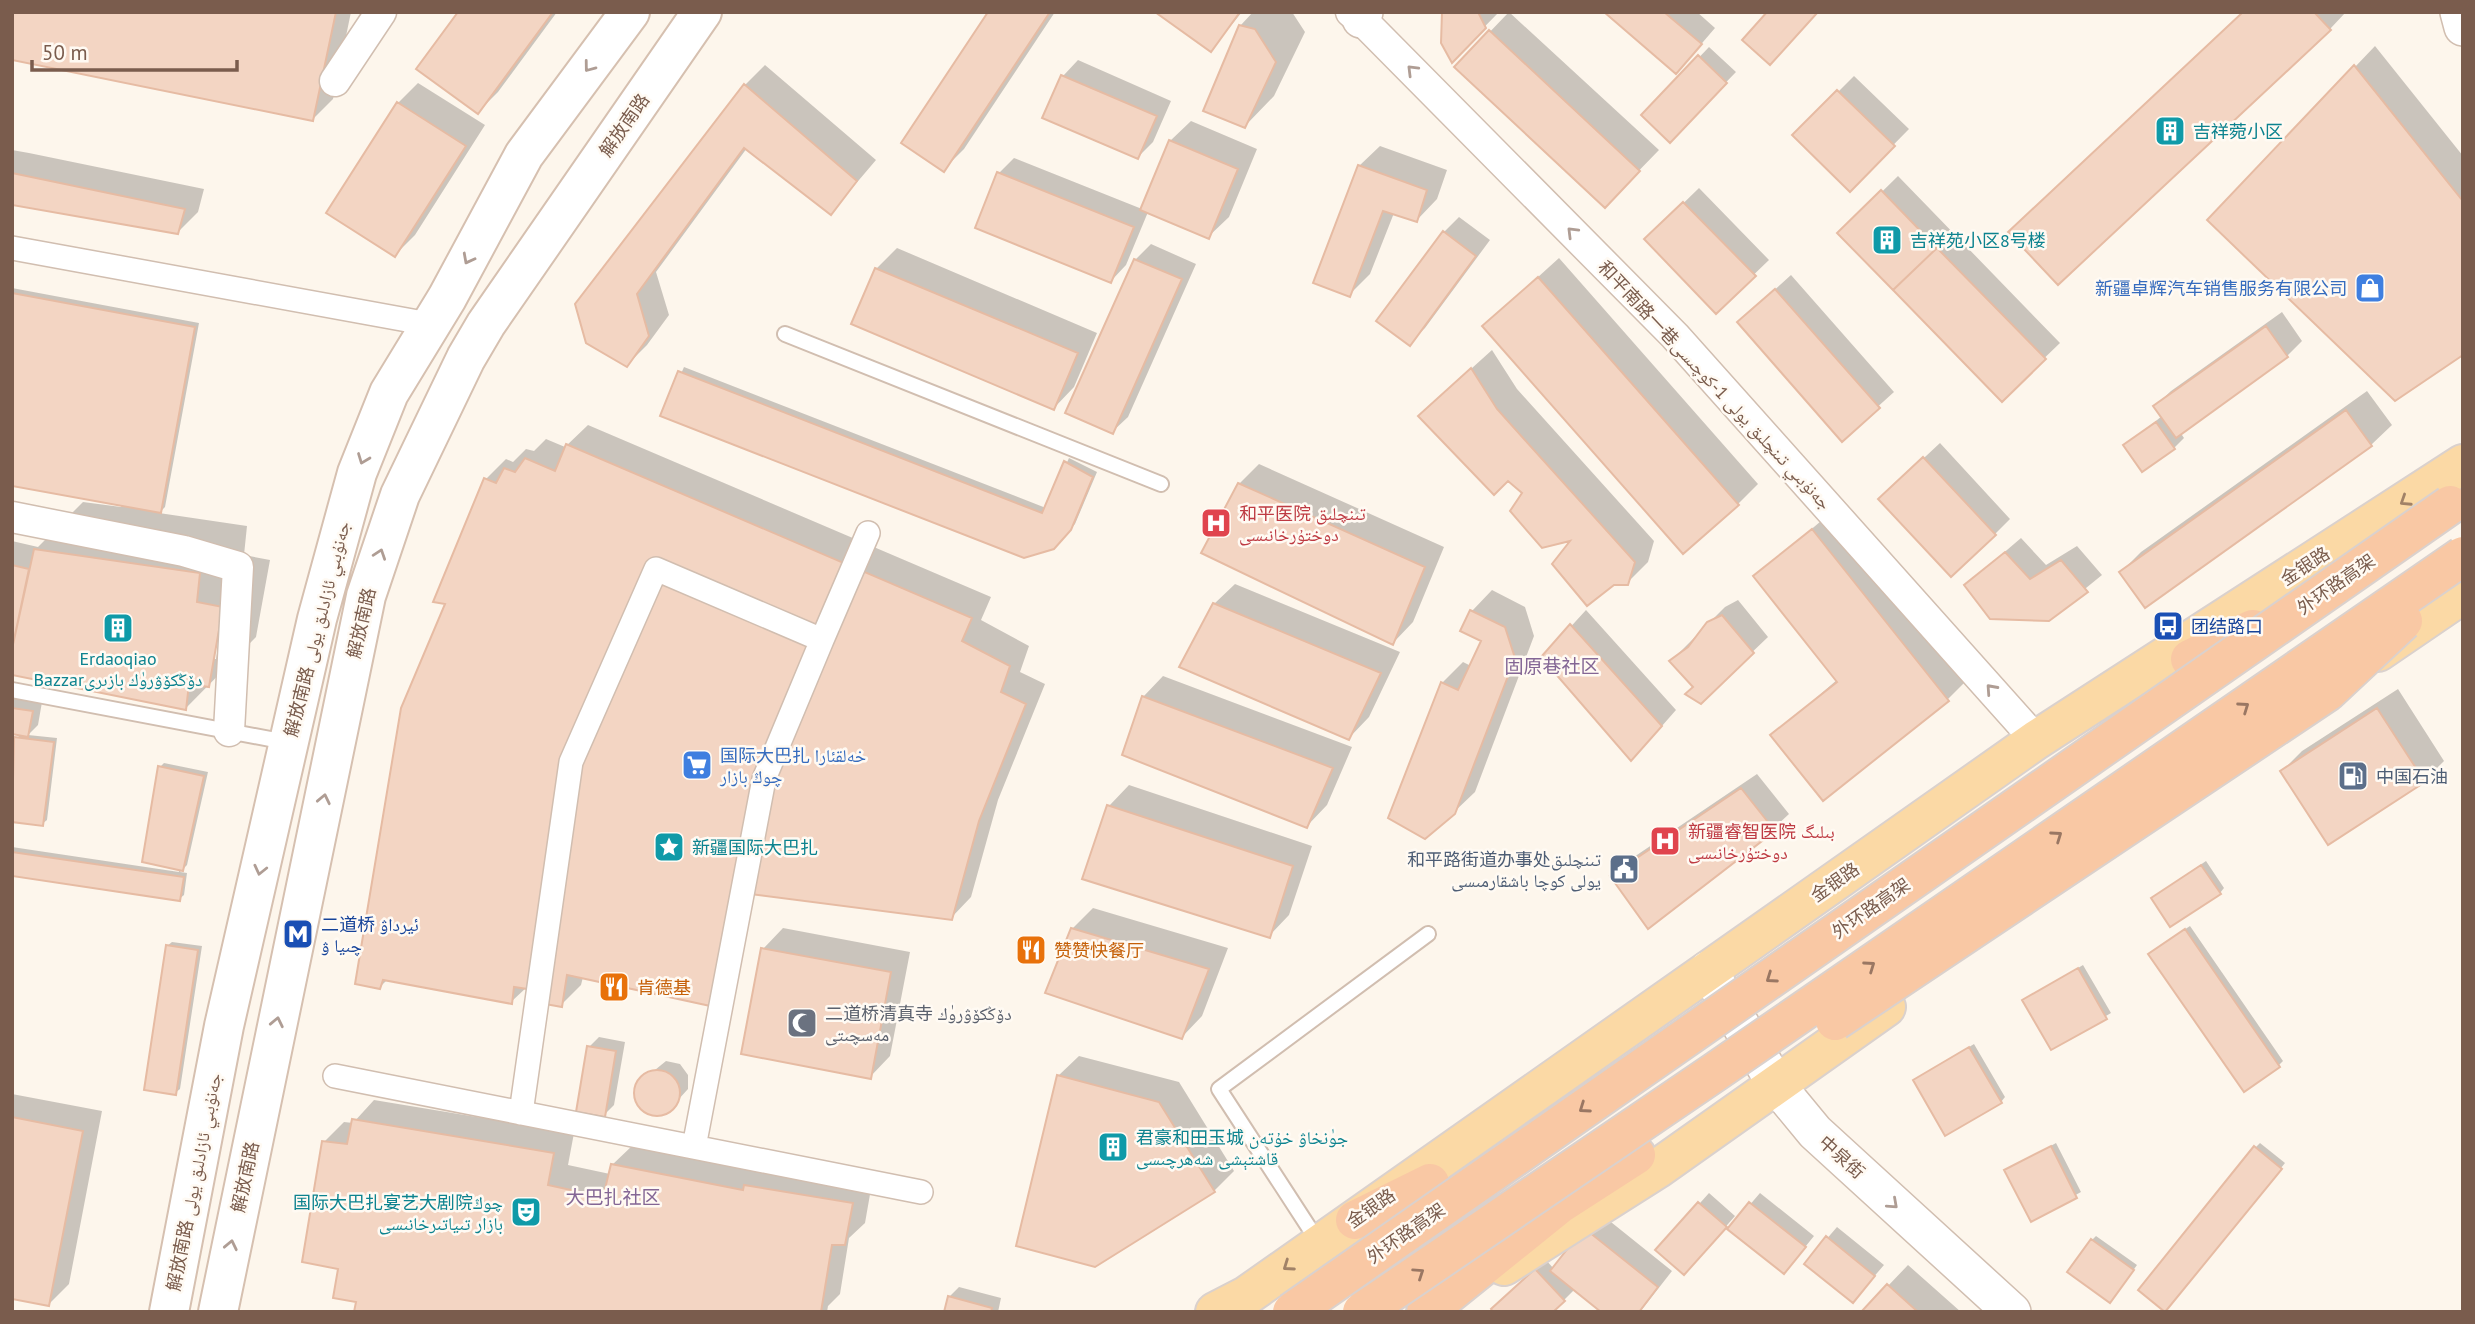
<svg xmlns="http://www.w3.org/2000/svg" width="2475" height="1324" font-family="'PT Sans','Noto Naskh Arabic','Noto Sans SC',sans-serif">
<rect width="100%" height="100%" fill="#fdf6ec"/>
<path fill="#0003" fill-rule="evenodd" d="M12,12H351L333,99L313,119Z
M460,12H557L498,92L478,112Z
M990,12H1055L964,149L944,169Z
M1158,12H1242L1211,50Z
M1253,12H1292L1305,32L1274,96L1245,126L1240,26Z
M1444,12H1499L1452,60Z
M1509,12L1659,150L1625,185L1456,67Z
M1607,12H1697L1715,28L1691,56Z
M2245,12H2346L2330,29Z
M2375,46L2463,156V353L2209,220Z
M1709,47L1736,72L1670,140L1644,115Z
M1078,60L1171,101L1153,142L1138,157L1045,117L1063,76Z
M765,65L876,160L831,213L747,148L656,272L669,315L647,345L627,365L577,304L745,85Z
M1854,76L1909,129L1850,189L1795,135Z
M418,83L485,125L415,235L395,255L398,103Z
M1191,121L1257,149L1229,217L1208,237L1148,212L1126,265L1111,281L999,173L1014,158L1142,209L1170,141Z
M1380,146L1447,170L1437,199L1417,220L1394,213L1370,274L1349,295L1359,166Z
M12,150L29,153L204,189L198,212L178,232L12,203Z
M1898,176L2060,343L2002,399L1840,233Z
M1699,188L1769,260L1716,311L1662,224Z
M1459,217L1490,240L1425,328L1409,343L1444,232Z
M1151,244L1196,264L1128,417L1112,432L1068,413L1135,260Z
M897,248L1097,333L1074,387L1054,408L853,323L876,269Z
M1559,258L1758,484L1738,504L1484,326Z
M1791,275L1894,392L1842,439L1739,322Z
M12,288L199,323L165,507L159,513L247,526L244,555L270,560L256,637L186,708L12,673V541L38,547L83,502L121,507L122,504L12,484ZM223,598L227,599L216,659H213Z
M2282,312L2302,341L2287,356L2180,432L2184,438L2174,448L2126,445L2162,416L2155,406L2171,391Z
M1492,350L1517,389L1654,541L1648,562L1627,583L1524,493L1441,396Z
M684,367L1046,508L1069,458L1097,472L1075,524L1053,547L663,415Z
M2367,391L2392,425L2371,445L2145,605L2121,572L2141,552Z
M588,425L991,597L981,620L1029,646L1020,672L1045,684L998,800L971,897L951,918L751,893L583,977L581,985L561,1005L527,987L511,1002L388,979L380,987L448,603L486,479L506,459L513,462L526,449L534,451L546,439L565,447Z
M1940,443L2010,519L1995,534L1896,484Z
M1259,464L1444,547L1413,622L1393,643L1239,484Z
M1834,510L1968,679L1948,699L1823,798L1773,735L1838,679L1756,576Z
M2021,538L2046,565L2077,546L2102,575L2048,619L1966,585Z
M1235,584L1400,652L1369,717L1349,738L1214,604Z
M1492,590L1525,607L1534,636L1475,792L1453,813L1390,817L1443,682L1463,662L1471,666L1484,640L1462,630L1472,611Z
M1738,600L1768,637L1700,702L1695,686L1671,661L1725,607Z
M1586,610L1676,710L1647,743L1543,657Z
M1163,676L1352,747L1327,805L1307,826L1143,697Z
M2398,689L2444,761L2424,781L2282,771L2302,751Z
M12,697L42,702L38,725L28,735L57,738L47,820L42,824L12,821V750L20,734L12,732Z
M164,763L208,772L187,865L180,872L187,873L184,895L179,899L12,875V847L179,872L160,767Z
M1757,774L1789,814L1773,829L1613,876L1628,861Z
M1129,785L1312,846L1289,915L1269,936L1109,806Z
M2206,861L2224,888L2220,893L2158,894Z
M1093,908L1228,948L1202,1016L1182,1037L1072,929Z
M2190,926L2283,1061L2279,1065L2155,949Z
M783,928L910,952L890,1056L870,1077L763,949Z
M172,942L202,946L180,1089L175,1093L167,946Z
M2083,965L2111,1013L2051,1048L2024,1000Z
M599,1037L625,1042L614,1105L604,1115L589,1047Z
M1974,1044L2005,1097L2001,1102L1915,1080Z
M1079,1056L1179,1082L1234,1171L1214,1191L1058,1076Z
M666,1061L680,1064L688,1075V1089L668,1111H648L636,1096L639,1083Z
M12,1094L102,1111L69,1284L49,1304L12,1297Z
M374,1100L574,1133L568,1165L610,1174L612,1165L633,1145L872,1183L865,1223L849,1238L840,1294L828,1306L827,1312H356L358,1301L340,1268L324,1142L344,1122L353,1123Z
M2056,1143L2081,1192L2032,1219L2007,1170Z
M2260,1143L2285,1163L2166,1310L2256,1147Z
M1709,1193L1735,1216L1694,1263L1658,1250Z
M1760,1193L1814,1236L1793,1262L1729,1229Z
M1601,1214L1672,1271L1640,1312H1604L1575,1289L1564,1300L1503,1299L1546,1260L1554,1269Z
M1837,1227L1884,1265L1853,1301L1806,1263Z
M2096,1236L2137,1265L2115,1296L2092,1240Z
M1908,1265L1961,1312H1863Z
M959,1287L1001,1298L998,1312H946L949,1297Z"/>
<path fill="#f3d5c3" stroke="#e6bba3" stroke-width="2" d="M12,12H336L313,121L12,60Z
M458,12H553L478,114L416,69Z
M988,12H1050L944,172L901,143Z
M1155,12H1240L1211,52Z
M1442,12H1478L1486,28L1452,63L1441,43Z
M1604,12H1664L1702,44L1676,74Z
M1767,12H1818L1770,65L1742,40Z
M2243,12H2314L2331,30L2058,285L2008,232Z
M1239,25L1255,29L1276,62L1245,128L1203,111Z
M1489,30L1640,171L1605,208L1454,67Z
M1698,55L1727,83L1670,143L1641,115Z
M2354,65L2463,201V355L2395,401L2207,220Z
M1061,75L1157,116L1138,159L1042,118Z
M744,84L857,181L831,215L744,148L637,294L649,336L627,367L586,343L575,304Z
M1837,90L1895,146L1850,192L1792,135Z
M397,102L466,146L395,257L326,213Z
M1169,140L1238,169L1209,239L1140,210Z
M1358,165L1427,190L1417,222L1383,211L1350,297L1313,283Z
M997,172L1134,227L1111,283L975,228Z
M12,173L185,209L178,234L12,205Z
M1881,190L1937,248L1893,290L1837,233Z
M1683,202L1756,276L1716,314L1644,239Z
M1443,231L1476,256L1410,346L1376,321Z
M1937,248L2046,359L2002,402L1893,290Z
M1134,259L1182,279L1113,434L1065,413Z
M875,268L1078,353L1054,410L851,324Z
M1538,277L1739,505L1683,554L1482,326Z
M1775,289L1880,408L1842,442L1737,322Z
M12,293L195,327L161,513L12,486Z
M2266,326L2288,357L2176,438L2153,406Z
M1471,368L1497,409L1635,562L1628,585H1614L1587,606L1552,564L1570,541L1542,548L1510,511L1522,493L1508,481L1494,495L1418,416Z
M678,371L1042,513L1064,461L1093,477L1071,530L1054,549L1024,558L660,416Z
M2346,410L2372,446L2145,608L2119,572Z
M2156,422L2175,449L2142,472L2123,445Z
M566,444L972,618L962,641L1010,666L1001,692L1026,704L979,821L952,920L735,892L715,1007L567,975L562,1007L545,1004L547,992L514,987L512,1004L383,980L380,989L355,984L401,708L445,604L433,602L484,478L496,483L504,468L515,472L525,458L555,471Z
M1923,457L1996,535L1951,577L1878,499Z
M1238,483L1425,567L1393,645L1201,553Z
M1812,529L1949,701L1823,801L1770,735L1837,682L1753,576Z
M34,549L200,573L197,602L223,607L209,687L189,684L186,710L12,675V649Z
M2005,552L2030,579L2061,560L2088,592L2049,621L1990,619L1964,585Z
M12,565L29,569L12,649Z
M1213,603L1381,673L1349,740L1179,667Z
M1470,610L1505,627L1515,658L1455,814L1425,839L1388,818L1441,682L1458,690L1481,641L1460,631Z
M1722,615L1754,653L1701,704L1685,694L1693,687L1669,661L1688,647L1707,622Z
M1570,624L1662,726L1631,761L1541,657Z
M1142,696L1333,768L1307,828L1122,755Z
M12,708L33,711L28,737L12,734Z
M2377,708L2425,782L2328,845L2280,771Z
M14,737L54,742L43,826L12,822Z
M158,766L204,776L183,871L142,862Z
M1741,788L1775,831L1648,929L1610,876Z
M1107,805L1293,866L1270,938L1082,879Z
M12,852L184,877L180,901L12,876Z
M2201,865L2221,894L2170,927L2151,898Z
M1071,928L1209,969L1182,1039L1045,993Z
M2185,929L2280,1067L2244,1092L2148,954Z
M166,945L198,950L176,1095L144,1090Z
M761,948L891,972L871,1079L741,1054Z
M2078,968L2107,1019L2051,1050L2022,1000Z
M587,1046L616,1051L605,1117L576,1112Z
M1969,1047L2002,1103L1945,1136L1913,1080Z
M634 1093a23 23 0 1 1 46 0a23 23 0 1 1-46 0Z
M1057,1075L1159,1102L1215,1192L1095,1267L1016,1246Z
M12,1117L83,1131L49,1306L12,1299Z
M352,1119L554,1153L548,1185L603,1197L611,1164L743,1190L744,1185L853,1203L845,1245H832L821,1312H354L356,1302L333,1298L338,1269L302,1262L322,1141L347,1144Z
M2051,1146L2077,1198L2031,1222L2004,1170Z
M2254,1146L2282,1169L2165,1312L2138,1290Z
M1698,1202L1727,1227L1684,1275L1655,1250Z
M1749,1202L1806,1247L1784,1274L1727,1229Z
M1584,1228L1658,1287L1639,1312H1601L1550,1271Z
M1826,1236L1875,1276L1853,1303L1804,1264Z
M2091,1239L2134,1270L2110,1303L2067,1272Z
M1535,1269L1565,1301L1553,1312H1493L1491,1309Z
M1887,1284L1918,1312H1861Z
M948,1296L992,1308L991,1312H944Z"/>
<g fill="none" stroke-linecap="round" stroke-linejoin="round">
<g stroke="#d1beb0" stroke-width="18">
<path id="service" d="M785,334L1161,484
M12,690L286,742
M1319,1243L1219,1089L1428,934"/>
</g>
<g stroke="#d1beb0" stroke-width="26">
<path id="pedestrian" d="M12,248L429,324
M822,640L868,533
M335,1076L921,1192
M521,1113L571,762L656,569L822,640L764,779L694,1147"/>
</g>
<g stroke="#d1beb0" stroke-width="33">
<path id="minor" d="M1351,12L1361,19L1675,336L2036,740
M335,81L381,12
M12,517L184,551L238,567L229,731"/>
</g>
<g stroke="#d1beb0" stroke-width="40">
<path id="tertiary" d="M2459,12L2463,27
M1361,19L1364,12
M1708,970L1777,1086L1815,1132L2012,1312"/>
</g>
<g stroke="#d6c0b0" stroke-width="42">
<path id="secondary" d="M169,1312L224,1026L317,619L357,473L389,393L447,298L524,155L630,12
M218,1312L366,596L400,495L466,358L486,324L702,12"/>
</g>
<g stroke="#dad1cd" stroke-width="42">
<path id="primary" d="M2378,652L2463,594
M1504,1266L1657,1169L1886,1007
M1215,1312L1246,1296L2036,740L2463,464"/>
</g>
<g stroke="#dad1cd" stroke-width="42">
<path id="trunk" d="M2190,659L2253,629
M1355,1220L1430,1183
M1426,1312L1560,1204L1636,1155"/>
</g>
<use href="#service" stroke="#fff" stroke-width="14"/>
<use href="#pedestrian" stroke="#fff" stroke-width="23"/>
<use href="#minor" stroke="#fff" stroke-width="30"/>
<use href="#tertiary" stroke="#fff" stroke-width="37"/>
<use href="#secondary" stroke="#fff" stroke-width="38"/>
<use href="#primary" stroke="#fbd9a5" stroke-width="38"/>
<use href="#trunk" stroke="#f9c8a4" stroke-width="38"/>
<g stroke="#dad1cd" stroke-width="42" stroke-linecap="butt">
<path id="trunk-bridge" d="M1835,1021L2327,692L2403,621
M1292,1312L2450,505
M1362,1312L1715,1072L2463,556"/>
</g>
<use href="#trunk-bridge" stroke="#f9c8a4" stroke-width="38"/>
</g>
<defs><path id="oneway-chevron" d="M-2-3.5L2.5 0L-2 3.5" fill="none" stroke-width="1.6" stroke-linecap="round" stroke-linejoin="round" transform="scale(1.75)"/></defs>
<g stroke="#af9d94">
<use href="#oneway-chevron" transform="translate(589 67) rotate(127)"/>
<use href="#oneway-chevron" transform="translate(1412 70) rotate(-135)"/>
<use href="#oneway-chevron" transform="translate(1572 232) rotate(-135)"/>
<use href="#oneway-chevron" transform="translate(468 259) rotate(118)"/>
<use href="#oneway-chevron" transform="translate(363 459) rotate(111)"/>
<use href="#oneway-chevron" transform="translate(380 554) rotate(-71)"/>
<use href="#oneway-chevron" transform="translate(1991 689) rotate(-132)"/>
<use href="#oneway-chevron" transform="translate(324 799) rotate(-78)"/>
<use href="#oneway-chevron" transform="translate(260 870) rotate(103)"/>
<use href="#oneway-chevron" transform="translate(277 1022) rotate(-78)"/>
<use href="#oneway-chevron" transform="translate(1893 1204) rotate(42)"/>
<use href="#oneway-chevron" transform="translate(231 1245) rotate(-78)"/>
</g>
<g stroke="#a18267">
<use href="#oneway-chevron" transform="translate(2405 501) rotate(147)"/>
<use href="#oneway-chevron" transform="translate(1288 1266) rotate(145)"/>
</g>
<g stroke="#9a7763">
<use href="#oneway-chevron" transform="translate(2244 707) rotate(-35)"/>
<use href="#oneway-chevron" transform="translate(2057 836) rotate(-35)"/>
<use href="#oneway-chevron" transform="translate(1870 966) rotate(-35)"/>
<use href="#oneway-chevron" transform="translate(1771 978) rotate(145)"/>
<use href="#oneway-chevron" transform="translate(1584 1108) rotate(145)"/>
<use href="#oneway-chevron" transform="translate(1419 1273) rotate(-34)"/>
</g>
<defs>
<g id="building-square" transform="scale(1.575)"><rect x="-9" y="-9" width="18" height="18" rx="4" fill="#0f9aa8" stroke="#fffaf3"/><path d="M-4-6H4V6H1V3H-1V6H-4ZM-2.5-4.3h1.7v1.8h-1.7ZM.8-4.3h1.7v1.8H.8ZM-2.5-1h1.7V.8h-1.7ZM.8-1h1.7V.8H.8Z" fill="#fff"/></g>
<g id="shop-square" transform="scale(1.575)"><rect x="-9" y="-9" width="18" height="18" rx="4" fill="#3f7fe0" stroke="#fffaf3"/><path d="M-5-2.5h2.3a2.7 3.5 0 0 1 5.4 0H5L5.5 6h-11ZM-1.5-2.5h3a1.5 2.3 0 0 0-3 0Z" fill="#fff"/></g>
<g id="hospital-square" transform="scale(1.575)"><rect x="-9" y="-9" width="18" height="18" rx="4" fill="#e0444e" stroke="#fffaf3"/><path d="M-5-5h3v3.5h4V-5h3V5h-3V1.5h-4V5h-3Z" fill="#fff"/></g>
<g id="bus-square" transform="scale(1.575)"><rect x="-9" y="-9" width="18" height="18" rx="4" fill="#1a4fb4" stroke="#fffaf3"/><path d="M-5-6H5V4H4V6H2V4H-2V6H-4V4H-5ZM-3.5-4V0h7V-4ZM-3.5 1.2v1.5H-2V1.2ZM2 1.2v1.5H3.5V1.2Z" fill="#fff"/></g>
<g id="supermarket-square" transform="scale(1.575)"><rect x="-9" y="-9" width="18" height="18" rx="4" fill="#3f7fe0" stroke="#fffaf3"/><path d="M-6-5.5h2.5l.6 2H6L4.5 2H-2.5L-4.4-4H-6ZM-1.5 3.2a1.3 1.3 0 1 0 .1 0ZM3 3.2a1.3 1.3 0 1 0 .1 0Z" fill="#fff"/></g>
<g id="fuel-square" transform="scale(1.575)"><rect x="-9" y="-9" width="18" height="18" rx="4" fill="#5c6f8a" stroke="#fffaf3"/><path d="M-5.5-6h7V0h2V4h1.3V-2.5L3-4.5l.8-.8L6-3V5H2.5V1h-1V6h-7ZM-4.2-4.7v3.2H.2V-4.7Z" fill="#fff"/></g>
<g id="sight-square" transform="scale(1.575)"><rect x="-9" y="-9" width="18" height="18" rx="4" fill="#0f9aa8" stroke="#fffaf3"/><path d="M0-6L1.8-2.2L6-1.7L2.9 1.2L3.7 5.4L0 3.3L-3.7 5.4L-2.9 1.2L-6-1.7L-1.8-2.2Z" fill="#fff"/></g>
<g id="civic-square" transform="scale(1.575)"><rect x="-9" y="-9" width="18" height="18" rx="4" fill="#5c6f8a" stroke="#fffaf3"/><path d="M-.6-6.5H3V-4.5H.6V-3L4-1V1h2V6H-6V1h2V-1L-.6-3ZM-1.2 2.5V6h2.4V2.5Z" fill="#fff"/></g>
<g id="metro-square" transform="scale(1.575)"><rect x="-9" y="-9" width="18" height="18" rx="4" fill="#1a4fb4" stroke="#fffaf3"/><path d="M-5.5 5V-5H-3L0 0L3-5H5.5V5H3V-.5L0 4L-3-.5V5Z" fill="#fff"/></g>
<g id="restaurant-square" transform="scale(1.575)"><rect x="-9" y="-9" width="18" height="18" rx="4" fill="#e8710a" stroke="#fffaf3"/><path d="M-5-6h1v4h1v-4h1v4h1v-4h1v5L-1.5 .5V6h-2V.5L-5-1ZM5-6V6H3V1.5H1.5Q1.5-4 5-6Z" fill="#fff"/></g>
<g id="mosque-square" transform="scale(1.575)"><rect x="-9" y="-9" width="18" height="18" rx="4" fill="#6b7280" stroke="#fffaf3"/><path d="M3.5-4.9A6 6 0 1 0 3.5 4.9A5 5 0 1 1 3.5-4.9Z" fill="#fff"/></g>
<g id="theatre-square" transform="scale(1.575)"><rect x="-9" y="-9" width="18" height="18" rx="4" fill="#0f9aa8" stroke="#fffaf3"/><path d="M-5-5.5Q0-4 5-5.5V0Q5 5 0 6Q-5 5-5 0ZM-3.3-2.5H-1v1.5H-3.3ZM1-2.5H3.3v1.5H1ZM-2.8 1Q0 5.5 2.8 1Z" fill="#fff"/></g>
</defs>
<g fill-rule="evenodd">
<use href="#building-square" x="2170" y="131"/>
<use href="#building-square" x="1887" y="240"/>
<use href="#shop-square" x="2370" y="288"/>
<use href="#hospital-square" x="1216" y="523"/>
<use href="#bus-square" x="2168" y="626"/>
<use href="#building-square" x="118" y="628"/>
<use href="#supermarket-square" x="697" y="765"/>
<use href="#fuel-square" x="2353" y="776"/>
<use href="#hospital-square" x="1665" y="841"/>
<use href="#sight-square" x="669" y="847"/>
<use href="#civic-square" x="1624" y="869"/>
<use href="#metro-square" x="298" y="934"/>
<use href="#restaurant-square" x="1031" y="950"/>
<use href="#restaurant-square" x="614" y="987"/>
<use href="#mosque-square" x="802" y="1023"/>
<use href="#building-square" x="1113" y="1147"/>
<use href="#theatre-square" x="526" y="1212"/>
</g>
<g text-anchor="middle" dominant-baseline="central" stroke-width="5" stroke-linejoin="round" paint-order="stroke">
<g font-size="18" fill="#7a5c4d" stroke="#fffaf3">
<text transform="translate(624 125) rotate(-55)">解放南路</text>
<text transform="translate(1715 385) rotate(47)">和平南路一巷جەنۇبىي تىنچلىق يولى 1-كوچىسى</text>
<text transform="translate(2305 566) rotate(-33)">金银路</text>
<text transform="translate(2336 584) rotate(-35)">外环路高架</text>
<text transform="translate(361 623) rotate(-77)">解放南路</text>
<text transform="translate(317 629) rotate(-76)">解放南路 جەنۇبىي ئازادلىق يولى</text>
<text transform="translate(1835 882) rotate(-35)">金银路</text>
<text transform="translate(1871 908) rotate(-35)">外环路高架</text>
<text transform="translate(1842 1157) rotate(42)">中泉街</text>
<text transform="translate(245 1177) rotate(-78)">解放南路</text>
<text transform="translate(194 1182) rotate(-79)">解放南路 جەنۇبىي ئازادلىق يولى</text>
<text transform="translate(1371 1208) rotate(-35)">金银路</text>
<text transform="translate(1406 1233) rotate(-35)">外环路高架</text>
</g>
<g font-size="18" fill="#0d838f" stroke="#fffaf3" text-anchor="start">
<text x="2193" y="131">吉祥菀小区</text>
<text x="1910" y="240">吉祥苑小区8号楼</text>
<text x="118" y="658" text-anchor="middle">Erdaoqiao<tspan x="118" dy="21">Bazzarدۆڭكۆۋرۈك بازىرى</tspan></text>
<text x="692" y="847">新疆国际大巴扎</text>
<text x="1136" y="1137">君豪和田玉城 جۈنخاۋ خۇتەن<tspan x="1136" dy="21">قاشتېشى شەھرچىسى</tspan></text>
<text x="503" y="1202" text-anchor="end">国际大巴扎宴艺大剧院چوڭ<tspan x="503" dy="21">بازار تىياتىرخانىسى</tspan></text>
</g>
<g font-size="18" fill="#366cbe" stroke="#fffaf3" text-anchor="end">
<text x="2347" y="288">新疆卓辉汽车销售服务有限公司</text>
<text x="720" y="755" text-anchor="start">国际大巴扎 خەلقئارا<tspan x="720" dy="21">چوڭ بازار</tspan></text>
</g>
<g font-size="18" fill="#be3a42" stroke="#fffaf3" text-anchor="start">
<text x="1239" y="513">和平医院 تىنچلىق<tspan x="1239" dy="21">دوختۇرخانىسى</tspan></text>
<text x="1688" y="831">新疆睿智医院 بىلىگ<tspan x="1688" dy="21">دوختۇرخانىسى</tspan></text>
</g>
<g font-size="18" fill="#164399" stroke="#fffaf3" text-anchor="start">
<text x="2191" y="626">团结路口</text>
<text x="321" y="924">二道桥 ئيرداۋ<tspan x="321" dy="21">چىيا ۋ</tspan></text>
</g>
<g font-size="18" fill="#4e5e75" stroke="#fffaf3" text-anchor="start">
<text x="2376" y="776">中国石油</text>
<text x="1601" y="859" text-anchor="end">和平路街道办事处تىنچلىق<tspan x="1601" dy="21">يولى كوچا باشقارمىسى</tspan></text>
</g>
<g font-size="18" fill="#c56008" stroke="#fffaf3" text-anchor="start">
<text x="1054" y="950">赞赞快餐厅</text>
<text x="637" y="987">肯德基</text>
</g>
<g font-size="18" fill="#5b616d" stroke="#fffaf3" text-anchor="start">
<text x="825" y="1013">二道桥清真寺 دۆڭكۆۋرۈك<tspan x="825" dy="21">مەسچىتى</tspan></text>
</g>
<g font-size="19" fill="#846695" stroke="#fffaf3">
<text x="1552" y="666">固原巷社区</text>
<text x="613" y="1197">大巴扎社区</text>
</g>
</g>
<rect width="2475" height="1324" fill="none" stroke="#7a5c4d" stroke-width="28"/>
<path d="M32 60v10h205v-10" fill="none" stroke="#7a5c4d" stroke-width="3.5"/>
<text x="42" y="60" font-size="21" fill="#7a5c4d" stroke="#fffaf3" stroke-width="5" paint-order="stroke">50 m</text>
</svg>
